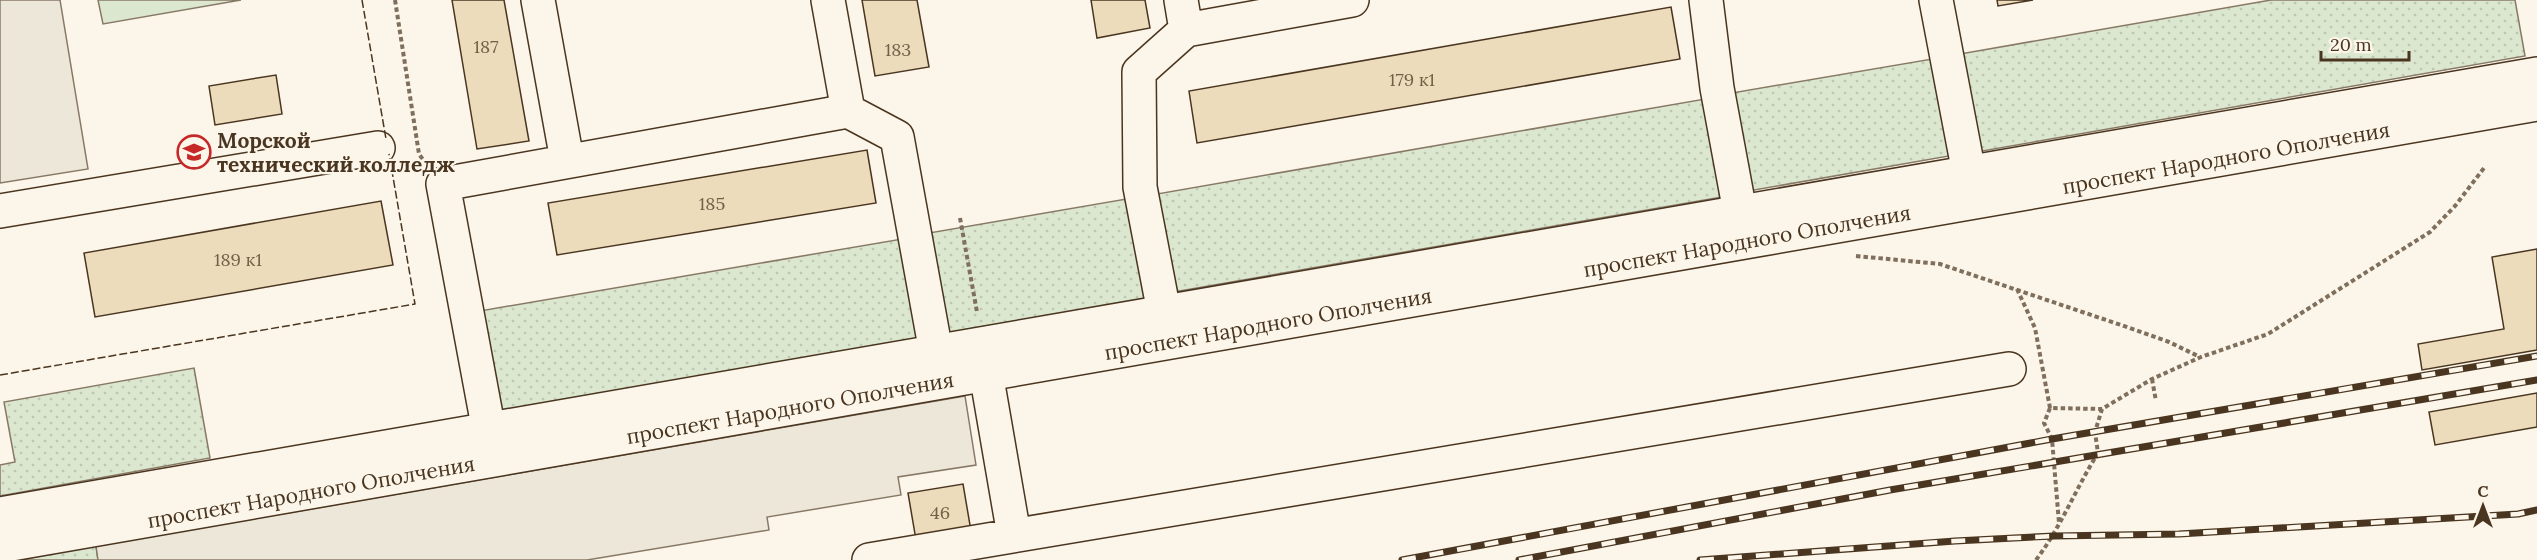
<svg xmlns="http://www.w3.org/2000/svg" width="2537" height="560" font-family="Lora,serif">
<defs>
<pattern id="grass-dots" width="8" height="8" patternUnits="userSpaceOnUse" patternTransform="scale(1.5)"><rect width="8" height="8" fill="#dce7d0"/><path d="M2 2h.1M6 6h.1" fill="none" stroke="#bec7b2" stroke-width="1.8" stroke-linecap="round"/></pattern>
</defs>
<rect width="100%" height="100%" fill="#fbf6e9"/>
<path fill="url(#grass-dots)" stroke="#887966" stroke-width="1.5" d="M2271,0H2515L2525,56L1971,153L1954,55Z
M1932,59L1949,156L1743,192L1726,94Z
M1705,99L1722,197L1168,293L1151,195Z
M1132,198L1149,298L940,334L923,234Z
M902,239L920,338L491,412L474,312Z
M194,368L210,458L0,496V465L15,462L4,402Z
M96,546L98,560H18Z"/>
<path fill="#dce7d0" stroke="#887966" stroke-width="1.5" d="M98,0H241L103,24Z"/>
<path fill="#ede7d9" stroke="#887966" stroke-width="1.5" d="M0,0H60L88,169L0,183Z
M965,396L976,465L898,477L901,495L767,517L769,530L587,560H98L96,546Z"/>
<path fill="#ecdcbc" stroke="#4a3520" stroke-width="1.5" d="M452,0H504L529,141L477,149Z
M862,0H917L929,67L875,76Z
M1091,0H1145L1150,28L1097,38Z
M1997,0H2033L1998,6Z
M1671,7L1680,59L1197,143L1189,91Z
M276,75L282,114L215,125L209,86Z
M867,150L876,203L557,255L548,203Z
M381,201L393,265L95,317L84,253Z
M2537,249V350L2422,370L2418,344L2504,329L2492,257Z
M2537,393V427L2435,445L2429,412Z
M963,484L971,531L916,540L908,493Z"/>
<g fill="none" stroke-linecap="round" stroke-linejoin="round">
<g stroke="#4a3520" stroke-width="36">
<path id="minor" d="M538,0L567,160
M828,0L848,111
M1181,0L1186,30
M1706,0L1717,88L1740,212
M1936,0L1969,173
M0,211L378,148
M1164,312L1140,187L1139,72L1186,30L1352,0
M986,373L1014,535
M489,431L443,184L848,111L897,137L936,352
M869,560L2009,369"/>
</g>
<g stroke="#4a3520" stroke-width="36">
<path id="major" d="M0,514L2537,74
M0,546L2537,104"/>
</g>
<path stroke="#7f6f5c" stroke-width="4" stroke-dasharray="4.5 3" stroke-linecap="butt" d="M395,0L419,154L424,161
M960,218L977,312
M1856,256L1940,264L2121,325L2169,342L2200,357
M2017,289L2035,328L2050,408L2102,409
M2152,379L2156,401
M2050,408L2044,423L2052,439L2059,523
M2036,560C2061,527 2076,488 2098,453L2095,432L2102,409L2152,379L2201,357L2268,334L2430,232L2455,206L2484,168"/>
<use href="#minor" stroke="#fbf6e9" stroke-width="33"/>
<use href="#major" stroke="#fbf6e9" stroke-width="33"/>
<g stroke="#4a3520" stroke-width="7">
<path id="rail" d="M1402,560L2052,439L2537,356
M1519,560L1890,490L2537,380
M1700,560L1955,541L2054,536L2179,534L2518,514L2537,510"/>
</g>
<use href="#rail" stroke="#fbf6e9" stroke-width="4.5" stroke-dasharray="14" stroke-linecap="butt"/>
<path stroke="#4a3520" stroke-width="1.5" stroke-dasharray="8 3" stroke-linecap="butt" d="M362,0L386,139
M0,375L415,304L389,154"/>
</g>
<defs>
<g id="university-ring" transform="scale(1.725)"><circle r="9.5" fill="#fbf6e9" stroke="#c62828" stroke-width="1.5"/><path d="M0-5L7-2L0 1L-7-2ZM-4 1L0 2.5L4 1V4Q0 6-4 4Z" fill="#c62828"/></g>
</defs>
<g fill-rule="evenodd">
<use href="#university-ring" x="194" y="152"/>
</g>
<g text-anchor="middle" dominant-baseline="central" stroke-width="4.5" stroke-linejoin="round" paint-order="stroke">
<g font-size="18" fill="#725f47">
<text x="486" y="46">187</text>
<text x="898" y="49">183</text>
<text x="1412" y="79">179 к1</text>
<text x="712" y="203">185</text>
<text x="238" y="259">189 к1</text>
<text x="940" y="512">46</text>
</g>
<g font-size="21" font-weight="bold" fill="#4a3520" stroke="#fbf6e9" text-anchor="start">
<text x="217" y="140">Морской<tspan x="217" dy="24">технический колледж</tspan></text>
</g>
<g font-size="21" fill="#4a3520" stroke="#fbf6e9">
<text transform="translate(2226 158) rotate(-10)">проспект Народного Ополчения</text>
<text transform="translate(1747 241) rotate(-10)">проспект Народного Ополчения</text>
<text transform="translate(1268 324) rotate(-10)">проспект Народного Ополчения</text>
<text transform="translate(790 408) rotate(-10)">проспект Народного Ополчения</text>
<text transform="translate(311 492) rotate(-10)">проспект Народного Ополчения</text>
</g>
</g>
<g transform="translate(2483 506)" stroke="#fbf6e9" stroke-width="4.5" paint-order="stroke">
<path d="M0-4.5L10 22L0 15L-10 22Z" fill="#4a3520"/>
<text y="-9" font-size="16" font-weight="bold" text-anchor="middle" fill="#4a3520">С</text>
</g>
<path d="M2321 51v9h88v-9" fill="none" stroke="#4a3520" stroke-width="3"/>
<text x="2330" y="51" font-size="18" fill="#4a3520" stroke="#fbf6e9" stroke-width="4.5" paint-order="stroke">20 m</text>
</svg>
